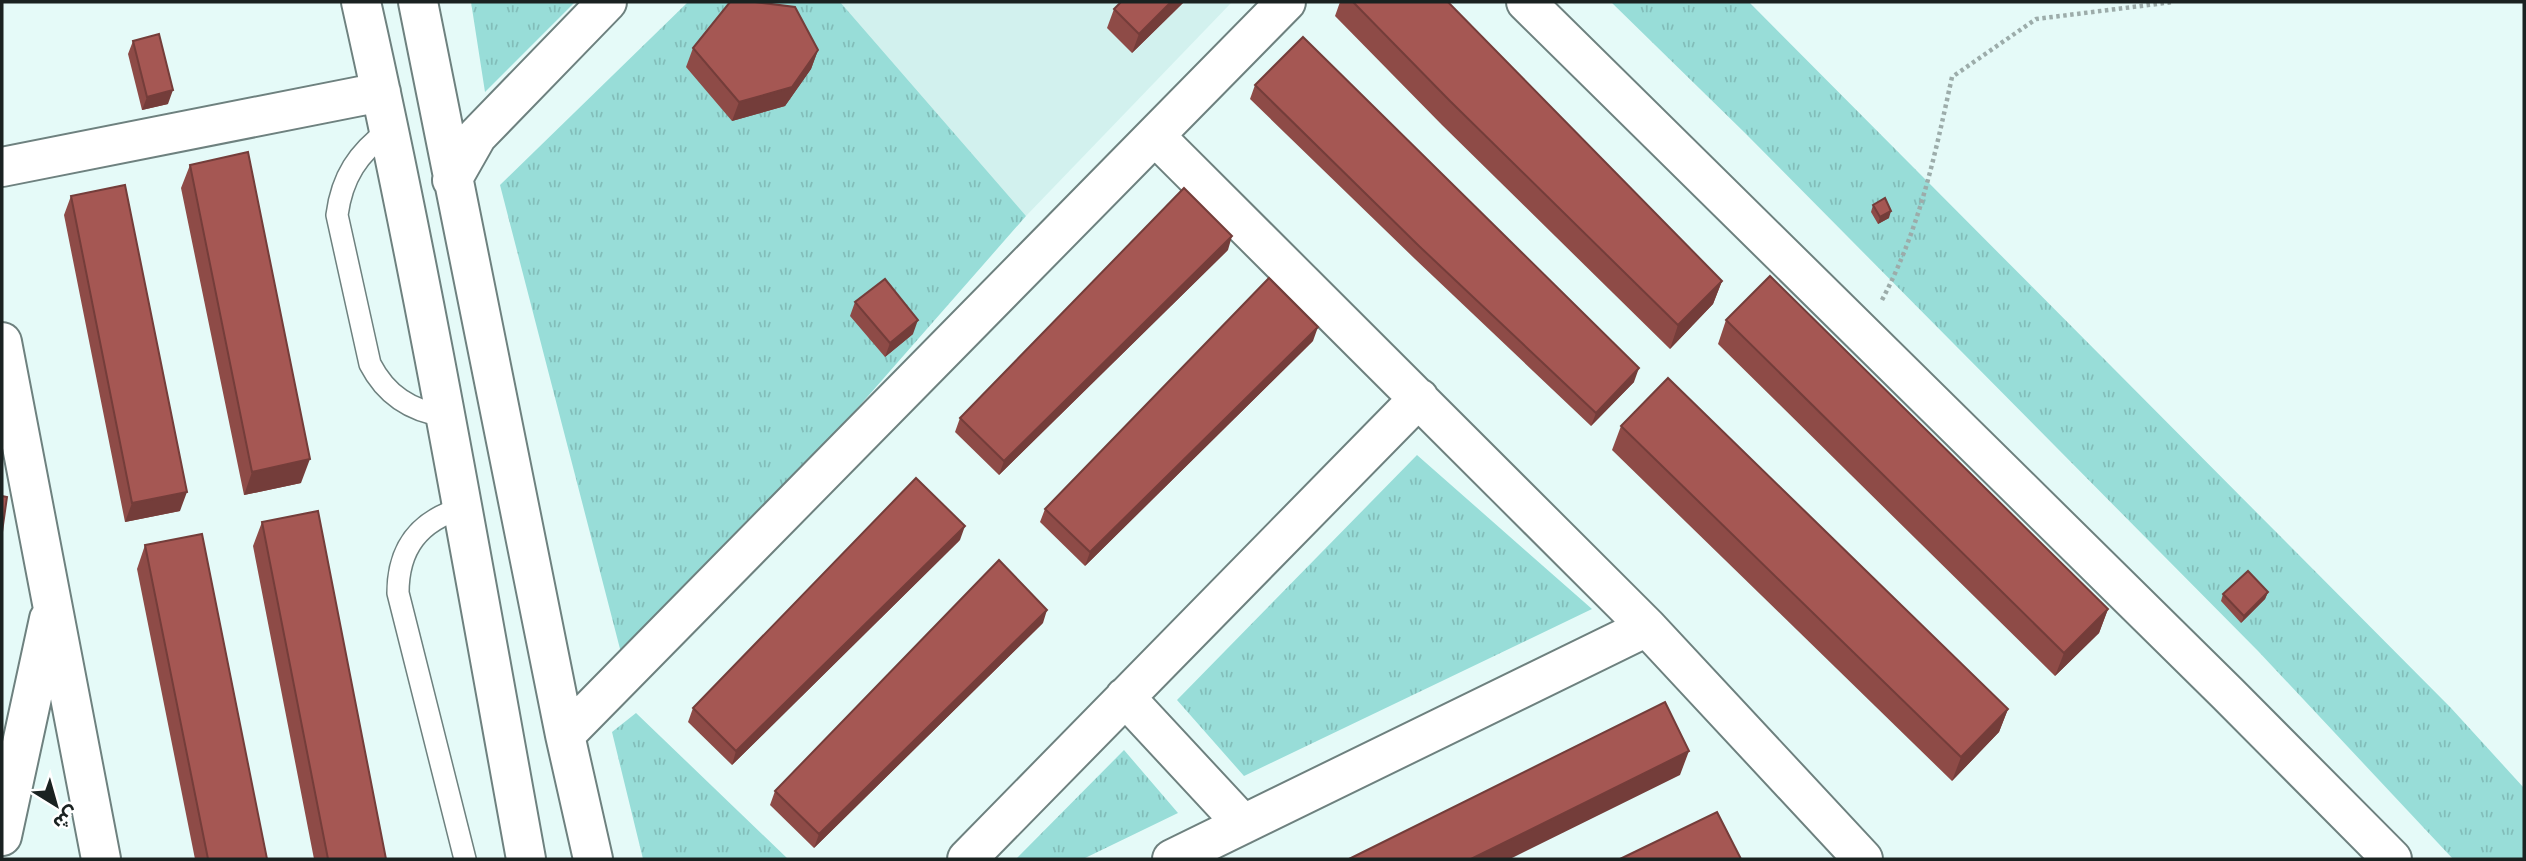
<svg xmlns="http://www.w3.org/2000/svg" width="2526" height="861" font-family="Mulish,'Noto Sans Arabic',sans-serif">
<defs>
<pattern id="grass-tufts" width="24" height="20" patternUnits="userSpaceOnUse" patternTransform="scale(1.75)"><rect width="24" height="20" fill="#98ddd8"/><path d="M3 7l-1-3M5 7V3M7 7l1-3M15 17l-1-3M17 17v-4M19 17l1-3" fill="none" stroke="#82bdb9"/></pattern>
</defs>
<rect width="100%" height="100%" fill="#e5faf8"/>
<path fill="#d2f1ee" d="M802,2H1232L1026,216Z"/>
<path fill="url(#grass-tufts)" d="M471,2H575L485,92Z
M688,2H840L1026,216L626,672L500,185Z
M1611,2H1749L2451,708L2524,788V859H2453L2258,651L1744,132Z
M1417,455L1592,609L1244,776L1177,700Z
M636,713L788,859H643L612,732Z
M1124,750L1178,813L1083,859H1016Z"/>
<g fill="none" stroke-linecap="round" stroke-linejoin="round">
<g stroke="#6e817f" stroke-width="24">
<path id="service" d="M389,130C358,153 342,177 337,215L370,364C386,395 410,411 445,416
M462,508C419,521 398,548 398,593L465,859"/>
</g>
<g stroke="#6e817f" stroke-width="42">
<path id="minor" d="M361,2C425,286 474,573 526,859
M418,2L565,735L593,859
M1526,2L2227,693L2392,859
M1155,136L1647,627L1863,859
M2,167L381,92
M452,180L477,136L607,2
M2,342L101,859
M1125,697L1243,824
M565,735L1286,2
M2,836L49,619
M967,859L1419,398
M1172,859L1647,627"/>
</g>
<path stroke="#9cacaa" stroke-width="4.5" stroke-dasharray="3.5 3.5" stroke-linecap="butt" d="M1882,300C1920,228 1935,155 1952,77L2036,19L2173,2"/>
<use href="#service" stroke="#fff" stroke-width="21"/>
<use href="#minor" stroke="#fff" stroke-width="38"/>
</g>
<path fill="#8e4b47" d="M1121,2H1184L1132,53L1107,28L1114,9Z
M1340,2H1448L1722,281L1713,304L1670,349L1442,125L1335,16Z
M133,41L168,104L142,110L128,54Z
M693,48L818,50L811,69L785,106L732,121L686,67Z
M1255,85L1634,382L1591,426L1415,259L1250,99Z
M190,165L301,483L244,495L181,188Z
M71,196L180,511L125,522L64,215Z
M1873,205L1889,218L1878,224L1871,212Z
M1228,250L999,475L955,432L960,418Z
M855,302L913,334L885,357L850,316Z
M1726,320L2108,609L2099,633L2055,676L1718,344Z
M1313,341L1085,566L1040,522L1045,509Z
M1621,426L2008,709L1999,732L1952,781L1612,450Z
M262,522L386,859H314L253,546Z
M960,540L732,765L688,722L693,708Z
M145,545L267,859H195L137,569Z
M2268,592L2265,599L2241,623L2221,601L2223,594Z
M1043,623L814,848L770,805L775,791Z"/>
<path fill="#743d3a" d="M1171,2H1184L1132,53L1139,34Z
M818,50L811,69L785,106L732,121L739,102Z
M173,90L168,104L142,110L147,97Z
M1891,211L1889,218L1878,224L1880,217Z
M1232,236L1228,250L999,475L1004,461Z
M1722,281L1713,304L1670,349L1678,325Z
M918,320L913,334L885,357L890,343Z
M1318,327L1313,341L1085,566L1090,552Z
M1639,368L1634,382L1591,426L1596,413Z
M310,459L301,483L244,495L252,472Z
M187,492L180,511L125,522L132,503Z
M965,526L960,540L732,765L736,751Z
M2268,592L2265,599L2241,623L2244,616Z
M2108,609L2099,633L2055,676L2064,653Z
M1047,610L1043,623L814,848L819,834Z
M2008,709L1999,732L1952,781L1961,757Z
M1689,751L1680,775L1510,859H1471Z"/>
<path fill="#a55753" stroke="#743d3a" stroke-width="2" d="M730,2H755L795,7L818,50L792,87L739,102L693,48Z
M1121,2H1171L1139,34L1114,9Z
M1353,2H1448L1722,281L1678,325L1450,101Z
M159,34L173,90L147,97L133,41Z
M1303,37L1639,368L1596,413L1419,246L1255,85Z
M248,152L310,459L252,472L190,165Z
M125,185L187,492L132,503L71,196Z
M1184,188L1232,236L1004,461L960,418Z
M1885,198L1891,211L1880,217L1873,205Z
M1770,276L2108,609L2064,653L1726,320Z
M1269,278L1318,327L1090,552L1045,509Z
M885,279L918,320L890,343L855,302Z
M1668,378L2008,709L1961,757L1621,426Z
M916,478L965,526L736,751L693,708Z
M2,496L7,497L2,532Z
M318,511L386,859H328L262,522Z
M202,534L267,859H208L145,545Z
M999,560L1047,610L819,834L775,791Z
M2248,571L2268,592L2244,616L2223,594Z
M1665,702L1689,751L1471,859H1349Z
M1717,812L1741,859H1620Z"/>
<rect width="2526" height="861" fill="none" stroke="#1a2221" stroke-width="7"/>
<g transform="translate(56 805) rotate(143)" stroke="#ffffff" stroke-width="5" paint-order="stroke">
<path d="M0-5L12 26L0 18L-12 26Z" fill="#1a2221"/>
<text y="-10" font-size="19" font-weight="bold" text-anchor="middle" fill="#1a2221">ش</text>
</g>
</svg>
